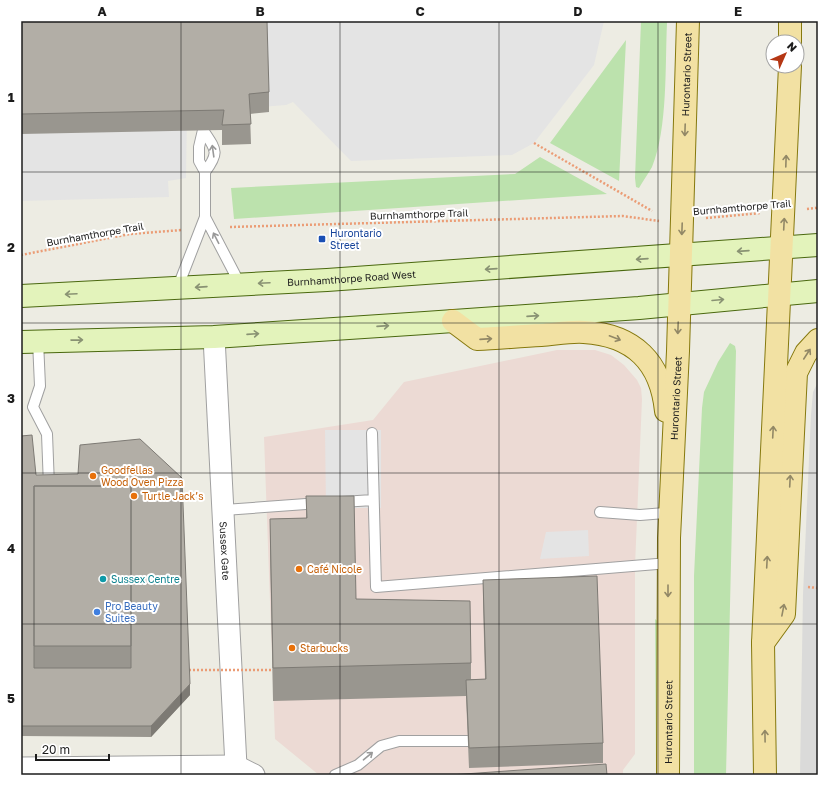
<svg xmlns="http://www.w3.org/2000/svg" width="839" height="796" font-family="'Golos Text',sans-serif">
<rect width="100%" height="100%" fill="#edece3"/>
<path fill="#dadad9" d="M818,382V775H800L803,594L811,415L813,392Z"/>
<path fill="#ecdad4" d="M557,350H595L611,355L624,365L637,380L641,388L642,399L635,566V754L623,770V775H319L275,739L264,437L373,420L404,382Z"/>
<path fill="#bce2ad" d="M641,21H667V23C665,64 668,129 652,167C648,174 643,181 639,188L636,187L635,178Z
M626,40L619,181L550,143Z
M540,157L607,194L234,219L231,188L515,174Z
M730,343L735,346L736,351L726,775H694V576L702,408L704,392L718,362Z
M655,619L661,624V775H656Z"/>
<path fill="#e4e4e4" d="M21,21H604L594,65L534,143L512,155L351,161L293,102L286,105L187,113L186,178L168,181L169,197L21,201Z
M325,430H381V508H326Z
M588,530L589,556L540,559L546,532Z"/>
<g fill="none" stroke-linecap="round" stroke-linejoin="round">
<g stroke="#a0a0a0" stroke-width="12">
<path id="service" d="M203,130L199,147V161L205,172V217L240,284
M203,130C216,150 220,152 205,172
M177,289L205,217
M38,341L40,386L33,407L47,434L49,486
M372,433L376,587L669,563
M342,502L373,500
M224,510L320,503
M600,512L640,515L665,513
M335,775L358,765L381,746L399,741H468"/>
</g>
<g stroke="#a0a0a0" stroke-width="23">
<g id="minor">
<path id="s1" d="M214,337L236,766"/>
<path d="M21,768L236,766L254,775"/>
</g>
</g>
<g stroke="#4a680f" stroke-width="24">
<g id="secondary">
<path id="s2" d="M21,296L327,280L818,245"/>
<path d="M21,342L214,337L425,323L639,308L818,291"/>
</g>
</g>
<g stroke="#86790e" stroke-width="24">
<g id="primary">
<path d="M790,21V42"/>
<path d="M453,321L477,339C499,338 520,336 541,335C555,334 570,331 584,332C634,335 661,362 666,411"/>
<path d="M763,643L784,614L796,373L806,353L818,340"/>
<path id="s3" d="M668,775L669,538L678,351L688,21"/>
<path d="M765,775L763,643L790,66"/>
</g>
</g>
<path stroke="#eb9c75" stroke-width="2.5" stroke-dasharray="2 2" stroke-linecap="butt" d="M534,143L652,211
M807,209L816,208L818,206
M706,218L761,213
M230,227L623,216L659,221
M21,255L130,234L182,230
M808,587L818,588"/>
<use href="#service" stroke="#fff" stroke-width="10"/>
<use href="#minor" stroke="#fff" stroke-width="21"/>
<use href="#secondary" stroke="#e3f3bb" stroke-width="22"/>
<use href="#primary" stroke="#f2e1a3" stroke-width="22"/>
<path stroke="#eb9c75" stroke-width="2.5" stroke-dasharray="2 2" stroke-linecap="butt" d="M189,670H272"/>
</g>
<path fill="#99968f" d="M21,21L269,92V112L250,114L251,144L222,145V130L21,134Z
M21,436L36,475L190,695L151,737L21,736Z
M306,496L356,599L471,663V679H485L483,600V580L603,743V763L469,768L466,696L273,701L270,552V519L306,518Z"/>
<path fill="#7d7a74" d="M190,684V695L151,737V726Z"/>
<path fill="#b2aea6" stroke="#7d7a74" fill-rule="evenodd" d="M21,21H267L269,92L249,94L251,124L222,125L224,110L21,114Z
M32,435L36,475L78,474L80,445L140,439L182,478L190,684L151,726H21V436ZM34,486H131V668H34Z
M34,486H131V646H34Z
M306,496H354L356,599L470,601L471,663L273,668L270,519L307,518Z
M597,576L603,743L469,748L466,680L486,679L483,580Z
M606,764L607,775H450Z"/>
<defs><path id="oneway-shaft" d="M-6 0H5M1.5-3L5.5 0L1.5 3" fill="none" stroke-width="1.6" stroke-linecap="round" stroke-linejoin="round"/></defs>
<g stroke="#928866">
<use href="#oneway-shaft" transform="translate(685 130) rotate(92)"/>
<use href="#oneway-shaft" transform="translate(786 161) rotate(-88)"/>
<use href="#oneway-shaft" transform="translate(784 224) rotate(-87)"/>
<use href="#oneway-shaft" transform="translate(682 229) rotate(92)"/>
<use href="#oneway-shaft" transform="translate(678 328) rotate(92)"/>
<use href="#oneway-shaft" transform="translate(615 338) rotate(21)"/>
<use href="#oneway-shaft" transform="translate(486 339) rotate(-4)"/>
<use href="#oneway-shaft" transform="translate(807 354) rotate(-57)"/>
<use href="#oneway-shaft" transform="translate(773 432) rotate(-87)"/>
<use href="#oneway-shaft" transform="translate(790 481) rotate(-87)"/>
<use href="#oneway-shaft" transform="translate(767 562) rotate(-87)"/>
<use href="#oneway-shaft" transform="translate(668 591) rotate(90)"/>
<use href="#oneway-shaft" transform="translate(783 610) rotate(-79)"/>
<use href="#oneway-shaft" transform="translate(765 736) rotate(-91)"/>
</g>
<g stroke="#999">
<use href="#oneway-shaft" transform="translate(213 151) rotate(-98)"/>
<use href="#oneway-shaft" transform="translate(216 238) rotate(-117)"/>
<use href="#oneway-shaft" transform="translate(368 756) rotate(-40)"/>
</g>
<g stroke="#899273">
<use href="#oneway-shaft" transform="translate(743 251) rotate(176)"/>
<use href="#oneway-shaft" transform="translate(642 259) rotate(176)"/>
<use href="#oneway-shaft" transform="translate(491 269) rotate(176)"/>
<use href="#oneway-shaft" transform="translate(264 283) rotate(177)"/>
<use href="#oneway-shaft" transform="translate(201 287) rotate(176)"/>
<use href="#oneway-shaft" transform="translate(71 294) rotate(177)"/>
<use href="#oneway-shaft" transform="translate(718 300) rotate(-5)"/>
<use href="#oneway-shaft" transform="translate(533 316) rotate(-4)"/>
<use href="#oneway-shaft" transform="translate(383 326) rotate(-4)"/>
<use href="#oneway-shaft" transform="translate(253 334) rotate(-4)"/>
<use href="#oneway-shaft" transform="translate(77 340) rotate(-1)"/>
</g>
<path fill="none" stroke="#1c1c1c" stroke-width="1" stroke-opacity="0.55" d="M181,21V775M340,21V775M499,21V775M658,21V775M21,172H818M21,323H818M21,473H818M21,624H818"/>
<rect fill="#1a4fb4" stroke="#fff" stroke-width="1.5" x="318" y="235" width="8" height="8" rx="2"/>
<g fill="#e8710a" stroke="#fff" stroke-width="1.5">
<circle cx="93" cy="476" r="4"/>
<circle cx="134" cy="496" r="4"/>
<circle cx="299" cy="569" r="4"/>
<circle cx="292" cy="648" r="4"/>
</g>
<circle fill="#0f9aa8" stroke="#fff" stroke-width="1.5" cx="103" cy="579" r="4"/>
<circle fill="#3f7fe0" stroke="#fff" stroke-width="1.5" cx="97" cy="612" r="4"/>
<g text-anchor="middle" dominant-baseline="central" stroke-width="4" stroke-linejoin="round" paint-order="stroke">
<g font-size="10" fill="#1c1c1c" stroke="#fff">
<text stroke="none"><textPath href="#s3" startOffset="701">Hurontario Street</textPath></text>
<text transform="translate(742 207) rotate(-5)">Burnhamthorpe Trail</text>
<text transform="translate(419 214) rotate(-2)">Burnhamthorpe Trail</text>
<text transform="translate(95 234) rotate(-10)">Burnhamthorpe Trail</text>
<text stroke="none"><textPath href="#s2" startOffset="331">Burnhamthorpe Road West</textPath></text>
<text stroke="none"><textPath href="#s3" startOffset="377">Hurontario Street</textPath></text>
<text stroke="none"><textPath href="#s1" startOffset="214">Sussex Gate</textPath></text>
<text stroke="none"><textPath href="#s3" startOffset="53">Hurontario Street</textPath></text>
</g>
<g font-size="10" fill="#164399" stroke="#fff" text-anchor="start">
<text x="330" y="233">Hurontario<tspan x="330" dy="12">Street</tspan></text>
</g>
<g font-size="10" fill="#c56008" stroke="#fff" text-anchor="start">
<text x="101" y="470">Goodfellas<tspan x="101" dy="12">Wood Oven Pizza</tspan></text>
<text x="142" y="496">Turtle Jack’s</text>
<text x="307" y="569">Café Nicole</text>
<text x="300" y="648">Starbucks</text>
</g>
<g font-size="10" fill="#0d838f" stroke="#fff" text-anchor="start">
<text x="111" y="579">Sussex Centre</text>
</g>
<g font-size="10" fill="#366cbe" stroke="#fff" text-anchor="start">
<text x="105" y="606">Pro Beauty<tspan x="105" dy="12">Suites</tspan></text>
</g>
</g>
<rect width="839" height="796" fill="none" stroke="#ffffff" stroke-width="44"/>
<g transform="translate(785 54) rotate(45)"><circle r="19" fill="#ffffff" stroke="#a4a4a4"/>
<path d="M0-3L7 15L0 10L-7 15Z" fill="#b53714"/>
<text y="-6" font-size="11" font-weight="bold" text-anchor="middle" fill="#1c1c1c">N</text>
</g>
<path d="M36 754v6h73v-6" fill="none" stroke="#1c1c1c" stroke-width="2"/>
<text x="42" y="754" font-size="12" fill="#1c1c1c" stroke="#ffffff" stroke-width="3" paint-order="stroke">20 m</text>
<rect x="22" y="22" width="795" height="752" fill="none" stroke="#1c1c1c" stroke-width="1.5"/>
<g font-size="13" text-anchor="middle" font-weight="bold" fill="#1c1c1c">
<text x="102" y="16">A</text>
<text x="260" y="16">B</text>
<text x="420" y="16">C</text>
<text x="578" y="16">D</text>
<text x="738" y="16">E</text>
<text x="11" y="102">1</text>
<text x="11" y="252">2</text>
<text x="11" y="403">3</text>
<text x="11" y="553">4</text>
<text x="11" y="703">5</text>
</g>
</svg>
